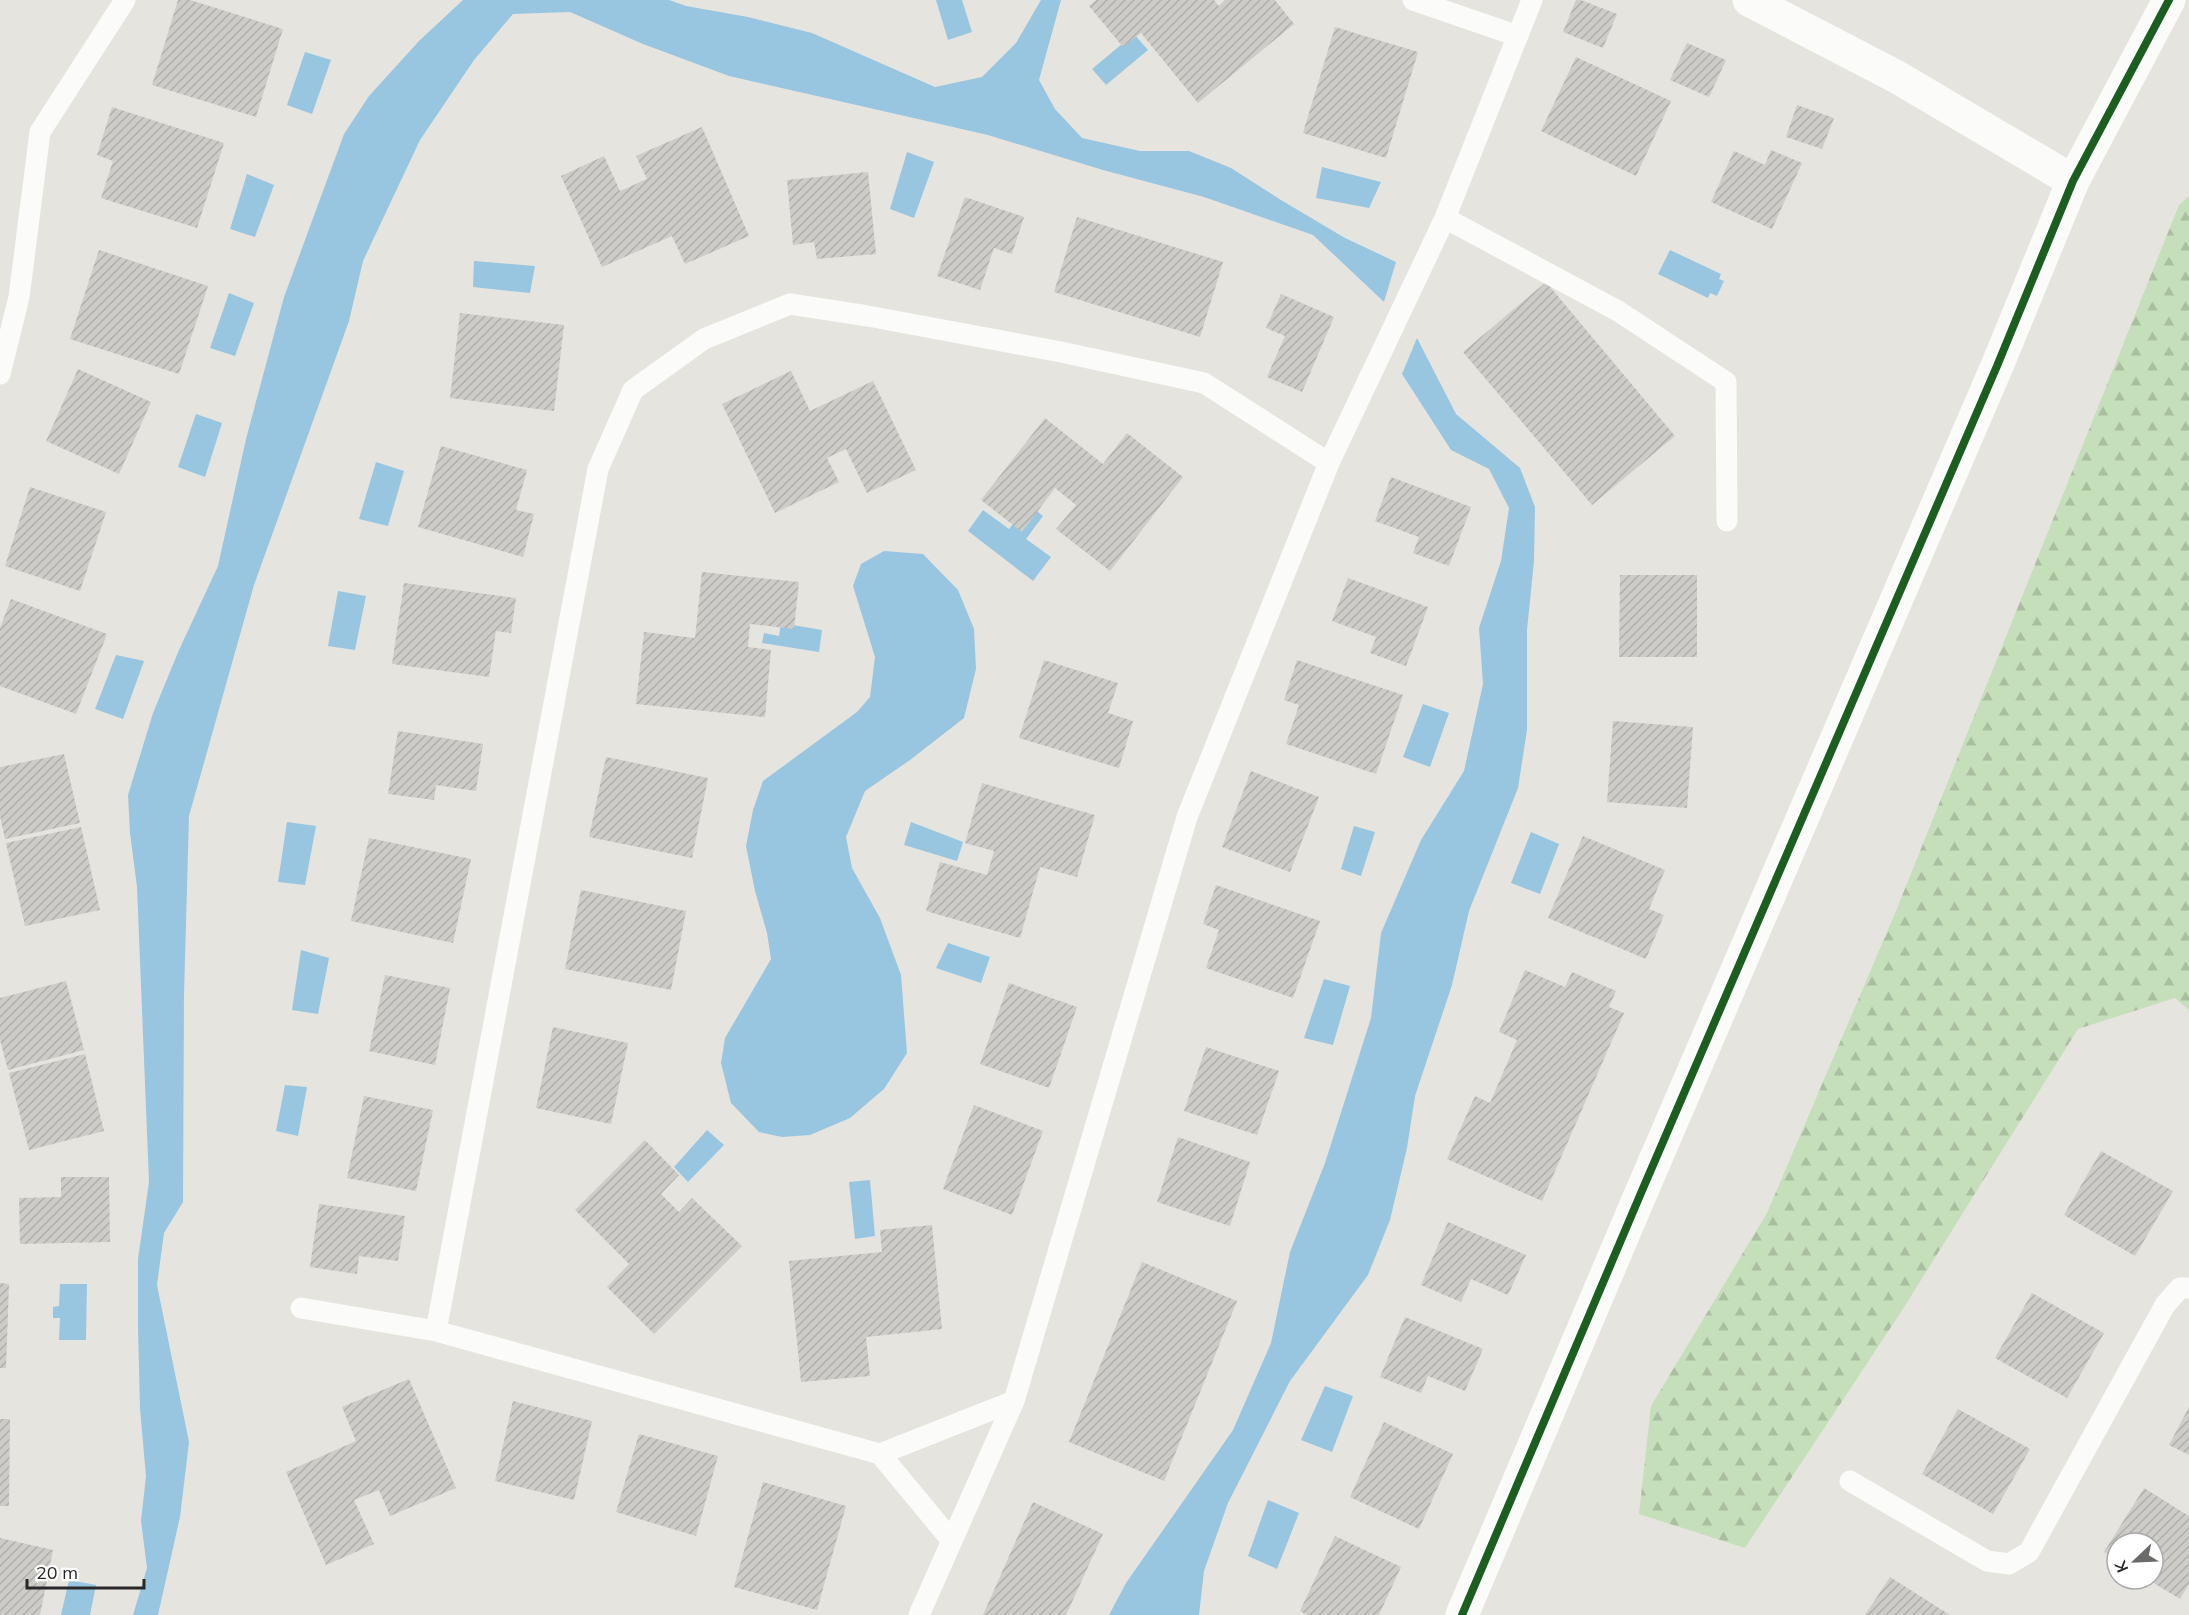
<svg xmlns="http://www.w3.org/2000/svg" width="2189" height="1615" font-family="Mulish,sans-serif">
<defs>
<pattern id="forest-firs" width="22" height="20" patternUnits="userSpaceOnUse" patternTransform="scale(1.5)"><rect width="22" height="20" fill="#c5dfba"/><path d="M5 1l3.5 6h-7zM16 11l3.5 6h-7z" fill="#a9bfa0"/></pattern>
<pattern id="building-hatch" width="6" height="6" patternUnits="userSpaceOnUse" patternTransform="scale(1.5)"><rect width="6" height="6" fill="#cdccc8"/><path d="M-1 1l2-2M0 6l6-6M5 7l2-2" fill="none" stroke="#b0afac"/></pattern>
</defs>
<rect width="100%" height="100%" fill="#e6e4de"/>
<path fill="url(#forest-firs)" d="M2189,196V1010L2175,998L2078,1029L1901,1312L1745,1548L1639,1514L1651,1406L1767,1213L1896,911L2179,205Z"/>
<path fill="#98c6e1" d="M463,0H669L686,6L748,17L812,33L935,87L982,77L1016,43L1041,0H1061L1039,80L1055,109L1082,138L1140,151H1189L1231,168L1281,200L1345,238L1396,262L1384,302L1313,235L1204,197L1103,170L988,135L729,76L643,44L570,12L513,14L474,60L420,140L363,261L349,321L254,585L189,816L184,995L183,1202L164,1233L157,1285L189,1442L180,1517L158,1615H133L147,1568L141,1521L146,1476L140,1409L138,1327V1259L149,1182L137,887L130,833L128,795L153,713L179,650L218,566L246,439L284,297L344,134L369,96L419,41Z
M936,0H962L972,32L948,40Z
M1134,34L1148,50L1106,85L1092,69Z
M305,52L331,60L312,114L287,105Z
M907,152L934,162L914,218L890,209Z
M1322,167L1381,182L1369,208L1316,198Z
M247,174L274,185L255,237L230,229Z
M1670,250L1721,274L1719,279L1724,281L1717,296L1710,293L1708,298L1658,274Z
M474,261L535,266L530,293L473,287Z
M229,293L254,303L235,356L210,348Z
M1417,338L1456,414L1520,468L1535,507L1534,561L1527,630V730L1518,788L1469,911L1452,985L1415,1096L1407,1148L1390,1220L1368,1275L1290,1381L1228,1503L1204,1571L1199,1615H1109L1126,1583L1233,1430L1271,1343L1290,1252L1325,1163L1371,1018L1381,933L1421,840L1464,771L1483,684L1479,628L1501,561L1509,508L1489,469L1451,450L1402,374Z
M196,414L222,423L205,477L178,467Z
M376,462L404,471L388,526L359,519Z
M1028,504L1043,516L1026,539L1051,557L1033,581L968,531L983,510L1009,529Z
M884,551L923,554L958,590L974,629L976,669L964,718L910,760L865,791L846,837L852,868L880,918L901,975L907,1053L884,1089L850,1118L810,1135L782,1137L759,1132L731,1103L721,1063L725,1038L771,959L767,933L755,891L746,846L753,810L763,781L857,712L870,697L875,657L853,586L861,564Z
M338,591L366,596L355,650L328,646Z
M781,623L822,630L819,652L762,643L764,633L779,636Z
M116,655L144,661L123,719L95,709Z
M1423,704L1449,713L1430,767L1403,757Z
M287,822L316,826L305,885L278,882Z
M911,822L963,842L957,861L904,845Z
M1354,826L1375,832L1361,876L1341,869Z
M1531,832L1559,844L1540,894L1511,883Z
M948,943L990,957L981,983L936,968Z
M301,950L329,958L318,1014L292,1010Z
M1324,979L1350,986L1333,1045L1304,1038Z
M285,1085L307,1087L298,1136L276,1131Z
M707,1130L724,1145L688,1182L674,1167Z
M870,1180L875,1236L855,1239L849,1182Z
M60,1284H87L86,1340H59L60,1318H53V1307L59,1306Z
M1325,1386L1353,1396L1332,1452L1301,1440Z
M1268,1500L1299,1513L1277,1569L1248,1556Z
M69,1580L96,1585L90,1615H61Z"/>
<path fill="url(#building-hatch)" d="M178,0H190L283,29L256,117L152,85Z
M1096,0H1214L1219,6L1225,0H1275L1294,24L1198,103L1141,33L1123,47L1089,6Z
M1576,0H1581L1617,14L1603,48L1563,32Z
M1335,27L1418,52L1386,158L1303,133Z
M1687,43L1726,60L1709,97L1670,80Z
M1576,57L1671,101L1636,176L1541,131Z
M1797,105L1834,118L1822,149L1786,137Z
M112,107L224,143L197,228L101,198L113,161L97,155Z
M702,127L749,236L685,264L672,236L602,267L561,176L604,156L620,191L647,179L636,156Z
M1771,150L1802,163L1772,229L1711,202L1734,151L1765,165Z
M868,172L876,254L817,259L814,242L793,245L787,180Z
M965,197L1024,217L1012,254L994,248L980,290L937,276Z
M1077,217L1223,262L1200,337L1054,292Z
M99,250L208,286L179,374L70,339Z
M1546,282L1675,436L1592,505L1463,352Z
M1281,294L1334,317L1302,392L1267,377L1285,336L1266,328Z
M460,313L564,325L554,411L450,398Z
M78,369L151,402L119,474L46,441Z
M791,371L810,411L873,381L916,470L867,493L846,449L827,458L839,482L775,513L722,404Z
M1045,418L1103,464L1127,433L1183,477L1110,571L1056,529L1076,505L1055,488L1022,532L981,500Z
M441,446L527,470L516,510L534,514L523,557L418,527Z
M1391,477L1471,507L1449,566L1413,553L1419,537L1375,521Z
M30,487L106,512L80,591L5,566Z
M702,572L799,582L794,629L750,624L748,647L771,650L765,717L636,704L644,632L695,638Z
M1620,575H1697V657H1619Z
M1348,578L1428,607L1406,666L1370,653L1376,637L1332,621Z
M404,583L516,598L511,633L496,631L489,677L392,664Z
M11,599L107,634L76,714L0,686V628Z
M1044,660L1118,683L1108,713L1133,721L1119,768L1019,738Z
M1297,660L1403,695L1376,774L1286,744L1299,705L1284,700Z
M1613,721L1693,727L1687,808L1607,802Z
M398,731L483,744L476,791L436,785L434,800L388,794Z
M64,754L80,823L5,839L0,816V767Z
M606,757L708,778L692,858L589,837Z
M1251,771L1319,797L1290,872L1222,847Z
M982,783L1095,815L1077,877L1040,867L1020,938L926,911L940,862L987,875L994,851L965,843Z
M81,827L100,910L25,926L6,843Z
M1583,836L1665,870L1649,909L1664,915L1646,959L1548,918Z
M369,838L471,859L453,943L351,921Z
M1216,885L1320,921L1293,998L1206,968L1219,930L1203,924Z
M581,890L686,911L671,990L565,969Z
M1525,970L1565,987L1572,972L1616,991L1609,1007L1624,1013L1542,1201L1447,1159L1475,1096L1490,1103L1517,1040L1499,1032Z
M385,975L450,988L435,1065L369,1051Z
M66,981L84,1050L8,1070L0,1040V998Z
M1009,983L1077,1007L1049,1088L980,1064Z
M553,1027L628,1043L611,1124L536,1108Z
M1206,1047L1279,1071L1257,1135L1184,1111Z
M85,1054L104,1131L29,1150L9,1073Z
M364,1096L433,1110L416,1191L347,1178Z
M974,1105L1043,1131L1012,1215L943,1189Z
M1178,1137L1250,1162L1230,1226L1157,1202Z
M645,1140L679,1175L661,1194L679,1212L692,1198L742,1246L654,1334L607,1287L629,1264L575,1210Z
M2101,1151L2173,1191L2135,1256L2064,1215Z
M61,1177H109L110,1242L20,1244L19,1198L61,1197Z
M319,1204L405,1216L398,1261L359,1256L357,1274L310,1267Z
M1448,1222L1526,1255L1508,1295L1471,1279L1461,1302L1421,1285Z
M932,1225L942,1329L866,1337L870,1376L801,1382L789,1261L882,1252L880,1230Z
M1142,1262L1237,1301L1164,1481L1069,1442Z
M0,1283L9,1284L6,1368H0Z
M2032,1293L2104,1333L2067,1398L1995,1358Z
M1405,1317L1483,1349L1465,1391L1428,1376L1421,1393L1380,1377Z
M409,1379L456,1488L390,1516L379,1490L354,1500L374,1544L326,1565L286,1472L356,1441L342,1407Z
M513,1401L592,1421L574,1500L495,1481Z
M2189,1407V1455L2169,1445Z
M1958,1409L2030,1449L1993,1514L1922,1474Z
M0,1419H10L9,1506H0Z
M1384,1422L1453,1454L1419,1529L1350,1497Z
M639,1434L718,1456L696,1536L616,1512Z
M763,1482L846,1506L817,1610L734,1587Z
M2144,1488L2189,1516V1584L2180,1599L2147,1579H2153V1543H2117V1560L2104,1552Z
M1033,1502L1103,1534L1066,1615H983Z
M1335,1536L1401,1567L1379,1615H1307L1300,1611Z
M0,1538L53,1550L40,1615H0Z
M1890,1577L1950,1615H1865Z"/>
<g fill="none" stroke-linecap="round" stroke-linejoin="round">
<path stroke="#fbfbfa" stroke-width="21" d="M1413,0L1518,36
M1445,218L1618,311L1726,382L1727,521
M0,374L19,297L40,132L125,0
M301,1308L436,1331L880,1454L952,1541
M436,1331L598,469L633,390L704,339L790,304L868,316L1061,352L1204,383L1329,463
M880,1454L1014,1401
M1850,1481L1987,1561L2009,1564L2029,1552L2165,1305L2180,1288H2189
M919,1615L1014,1401L1187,817L1329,463L1445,218L1532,0"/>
<path stroke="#fbfbfa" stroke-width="33" d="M1749,0L1897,77L2073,181"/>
<path stroke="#fbfbfa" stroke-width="33" d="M1462,1615L1641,1193L1997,366L2073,181L2169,0"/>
<g stroke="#fff" stroke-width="11">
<path id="cycleway" d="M1462,1615L1641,1193L1997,366L2073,181L2169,0"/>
</g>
<use href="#cycleway" stroke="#1b5e20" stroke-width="8"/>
</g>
<g transform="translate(2135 1561) rotate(247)"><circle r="28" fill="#ffffff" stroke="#a9a9a9" stroke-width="1.5"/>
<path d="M0-4.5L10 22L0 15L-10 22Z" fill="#6a6a68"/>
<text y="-9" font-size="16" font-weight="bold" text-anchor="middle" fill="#282828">K</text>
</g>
<path d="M27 1579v9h117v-9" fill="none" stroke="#282828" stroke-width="3"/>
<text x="36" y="1579" font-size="18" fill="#282828" stroke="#ffffff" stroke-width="4.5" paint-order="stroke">20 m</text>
</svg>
